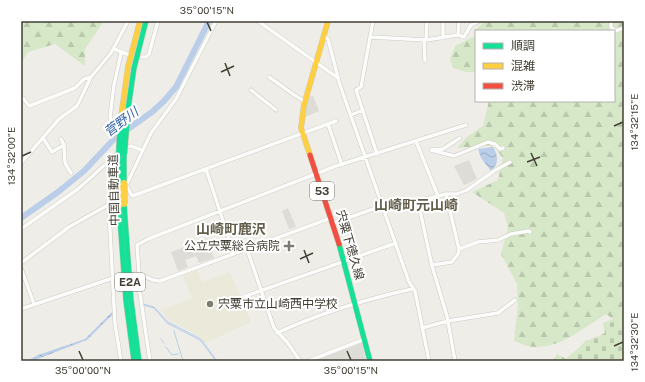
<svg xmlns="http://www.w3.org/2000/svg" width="645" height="382" font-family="'Public Sans','Noto Sans JP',sans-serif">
<defs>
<pattern id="forest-firs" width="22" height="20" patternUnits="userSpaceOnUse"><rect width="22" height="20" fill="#d6e8c8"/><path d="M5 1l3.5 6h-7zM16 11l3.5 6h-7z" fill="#b9c8ac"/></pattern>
<pattern id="cemetery-stones" width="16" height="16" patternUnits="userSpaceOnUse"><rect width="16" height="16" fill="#d6e8c8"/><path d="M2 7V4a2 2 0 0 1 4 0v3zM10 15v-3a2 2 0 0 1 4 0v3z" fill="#b9c8ac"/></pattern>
<pattern id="water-waves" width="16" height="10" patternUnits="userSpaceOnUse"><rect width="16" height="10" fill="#bacee9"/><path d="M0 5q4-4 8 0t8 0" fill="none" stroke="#99a9be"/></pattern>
</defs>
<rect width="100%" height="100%" fill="#eeede7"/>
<path fill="#ebe9d9" d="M197,270L202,282L230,272L250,320L249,323L205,343L201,337L169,320L161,310L192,298L183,276Z"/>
<path fill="url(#forest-firs)" d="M21,21H104L85,49V66L55,44L28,52L21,63Z
M486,21H624V318L618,323L606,314C583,328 563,347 535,347C528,347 520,343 514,341L518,305L517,284L501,254L508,227L504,213L472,192L498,180L503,158L493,145L457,148L468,136L483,126L489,101H614V31H476V72H466L453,68L450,59L455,46L475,36L476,29Z"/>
<path fill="url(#cemetery-stones)" d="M624,318V360L552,361L557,354L566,359C573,352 581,347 586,340H589L605,333L603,323L613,319L618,322Z"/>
<path fill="#dddcd7" d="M313,96L319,111L303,118L307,97Z
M469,160L477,179L464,185L454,166Z
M288,208L296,227L289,229L282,211Z
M207,239L214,258L199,263L196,256L185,260L188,267L178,271L171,252Z
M361,343H362L366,361H312Z"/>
<path fill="url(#water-waves)" d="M492,147L494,148C498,157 499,164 491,171L481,158L478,149Z
M113,311L114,313L87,340L32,361H27L38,355L85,339Z"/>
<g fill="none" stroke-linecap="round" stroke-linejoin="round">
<path stroke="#bacee9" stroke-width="1" d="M143,304L154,307L168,322L201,339L217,361
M143,305L154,308L167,323L200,340L216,361
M174,331L183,361
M161,339L164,343
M166,347L172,355L178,354"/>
<path stroke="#bacee9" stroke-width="6" d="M21,218L58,192L84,171L114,139L152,112L164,101L176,87L209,21"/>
<g stroke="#cbcac5" stroke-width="4.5">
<path id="street" d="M258,21L338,78
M373,21L361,87L356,90L377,154
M535,21H537
M611,21V27L615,31L624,28
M458,35L459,21
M324,36L328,39L340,85L409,282L415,291L429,361
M371,37L426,40L458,35L464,37L471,25L480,21
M443,38V21
M424,40L425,61
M426,40L427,21
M114,49L127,54
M142,57H146L149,54L158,21
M269,77C277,82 299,100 305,101
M251,90L276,110
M21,99L23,98L29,106L75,88L84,79L91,77
M351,115L363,110
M328,124L342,165
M118,129L111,121L110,117L114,85L121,53
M43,138L52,152L64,145L65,163L71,173
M460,138L443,149L431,150L454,156L488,142L495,144L500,149L503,148
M61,139L64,145
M416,141L438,196
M124,148L131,146L142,150
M21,163L59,119L77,106L91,77L111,53L128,21
M206,169L234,254
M127,186L132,196L336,121
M124,190L151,133L176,99L216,21
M119,196L109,212L115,324L121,361
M418,201L432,266L447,316L455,361
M384,210L446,194H457L467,190L494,171L510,162
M333,223L382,206
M21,229L78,189L119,152
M247,249L274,328L287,342L300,361
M459,249L478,242L498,240L511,234L529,231L530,232
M21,263L69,227L115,201
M432,265L452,262L458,254L459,249L446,194
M21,268L34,304
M139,273L137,245L148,239L336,166L466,125
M139,273V287L150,361
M134,274C144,273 151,282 160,281L331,218
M243,297L396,243
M21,309L119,276
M422,328L448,321L498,313L515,300
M277,333C320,313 367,299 412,289
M308,361L365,339"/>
</g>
<g stroke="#cfcbb6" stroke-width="6">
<path id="fast" d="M127,116L134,68L146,21
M124,153V183
M119,157V186
M124,204L131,300L139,361
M119,206L126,301L134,361
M339,244L370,361"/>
</g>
<g stroke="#cfcbb6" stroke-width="6">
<path id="slow" d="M121,118L128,67L140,21
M310,155L301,128L304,105L328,21"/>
</g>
<g stroke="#cfcbb6" stroke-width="6">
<path id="jam" d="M310,155L339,244"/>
</g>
<use href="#street" stroke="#fcfcfb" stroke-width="3.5"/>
<use href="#fast" stroke="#16e098" stroke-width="5"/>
<use href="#slow" stroke="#ffcf43" stroke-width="5"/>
<use href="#jam" stroke="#f24e42" stroke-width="5"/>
<g stroke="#c4bea4" stroke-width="7" stroke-linecap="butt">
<path id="fast-bridge" d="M124,153L127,116
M119,157L121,118"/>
</g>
<g stroke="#c4bea4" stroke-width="7" stroke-linecap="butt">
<path id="slow-bridge" d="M124,183V204
M119,186V206"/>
</g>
<use href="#fast-bridge" stroke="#16e098" stroke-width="6"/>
<use href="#slow-bridge" stroke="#ffcf43" stroke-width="6"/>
</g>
<path fill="none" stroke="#423f34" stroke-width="1.5" d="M207,22L211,31M225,63L230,76M221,72L234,66M614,126L623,122M531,153L537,166M22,156L31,152M527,162L540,157M304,250L309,263M300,259L313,253M614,346L623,342M79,351L83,360M347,351L351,360"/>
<g fill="#7e7c73" stroke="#fff" stroke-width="1.5">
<path d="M287 240h4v4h4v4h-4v4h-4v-4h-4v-4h4z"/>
<circle cx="210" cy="304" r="4"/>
</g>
<g text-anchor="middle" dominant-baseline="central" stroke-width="4" stroke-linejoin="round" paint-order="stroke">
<g fill="#fff" stroke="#7b7971" stroke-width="1">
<rect x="310" y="182" width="24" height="18" rx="3"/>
<rect x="115" y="273" width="30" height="18" rx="3"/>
</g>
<g font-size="11" font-weight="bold" fill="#423f34">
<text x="322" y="191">53</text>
<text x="130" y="282">E2A</text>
</g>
<g font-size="12" fill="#423f34" stroke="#fff">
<text transform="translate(114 190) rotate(-91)">中国自動車道</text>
<text transform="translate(350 245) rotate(74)">宍粟下徳久線</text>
</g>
<g font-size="12" fill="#423f34" stroke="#fff" text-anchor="end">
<text x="280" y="246">公立宍粟総合病院</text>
<text x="218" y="304" text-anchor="start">宍粟市立山崎西中学校</text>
</g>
<g font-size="13" font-style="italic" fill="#3663a6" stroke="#fff">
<text transform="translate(121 122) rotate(-37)">菅野川</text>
</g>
<g font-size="14" font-weight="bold" fill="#645f4c" stroke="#fff">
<text x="416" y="205">山崎町元山崎</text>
<text x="231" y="229">山崎町鹿沢</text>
</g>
</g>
<rect width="645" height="382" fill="none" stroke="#ffffff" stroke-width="44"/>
<rect x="475" y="30" width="140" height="72" fill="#ffffff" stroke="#b3b2ae"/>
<rect x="483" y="43" width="20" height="6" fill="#16e098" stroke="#b3b2ae"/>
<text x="511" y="50" font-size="12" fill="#423f34">順調</text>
<rect x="483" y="63" width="20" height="6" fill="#ffcf43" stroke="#b3b2ae"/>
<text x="511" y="70" font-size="12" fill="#423f34">混雑</text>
<rect x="483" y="83" width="20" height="6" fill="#f24e42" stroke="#b3b2ae"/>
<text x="511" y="90" font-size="12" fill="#423f34">渋滞</text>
<rect x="22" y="22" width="601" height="338" fill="none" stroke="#423f34" stroke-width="1.5"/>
<g font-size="10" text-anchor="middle" fill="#423f34">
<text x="207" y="14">35°00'15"N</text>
<text transform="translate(634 122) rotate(-90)" y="4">134°32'15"E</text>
<text transform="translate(11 156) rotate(-90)" y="4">134°32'00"E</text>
<text transform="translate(634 342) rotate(-90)" y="4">134°32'30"E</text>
<text x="83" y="374">35°00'00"N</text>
<text x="351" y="374">35°00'15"N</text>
</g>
</svg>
